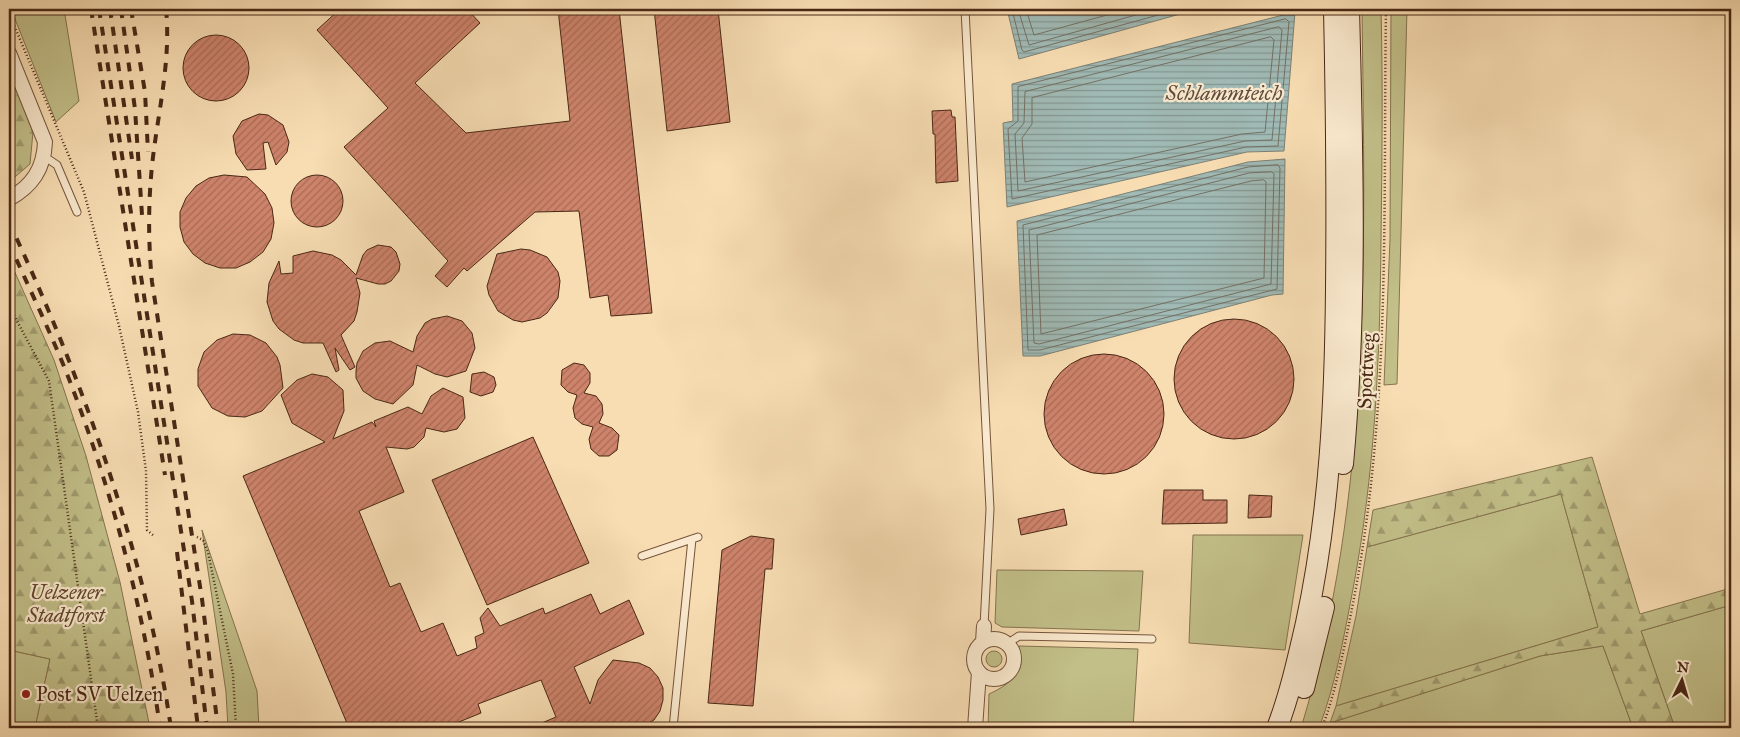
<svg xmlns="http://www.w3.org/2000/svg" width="1740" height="737" font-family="'IM FELL Great Primer',serif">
<defs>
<pattern id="forest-firs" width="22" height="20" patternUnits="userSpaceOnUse" patternTransform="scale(1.25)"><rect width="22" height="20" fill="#c2bf89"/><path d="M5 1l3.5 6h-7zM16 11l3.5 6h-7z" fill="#a09b6f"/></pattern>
<pattern id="water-rules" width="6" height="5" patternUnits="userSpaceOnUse" patternTransform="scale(1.25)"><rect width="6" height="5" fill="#a0bab5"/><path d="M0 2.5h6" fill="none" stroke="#849792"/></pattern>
<pattern id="building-hatch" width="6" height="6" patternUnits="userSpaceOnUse" patternTransform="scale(1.25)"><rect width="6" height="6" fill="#ce836b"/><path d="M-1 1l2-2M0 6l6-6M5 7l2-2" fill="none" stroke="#a96b57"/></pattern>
</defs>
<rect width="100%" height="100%" fill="#f8ddb3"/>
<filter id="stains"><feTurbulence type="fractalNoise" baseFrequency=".004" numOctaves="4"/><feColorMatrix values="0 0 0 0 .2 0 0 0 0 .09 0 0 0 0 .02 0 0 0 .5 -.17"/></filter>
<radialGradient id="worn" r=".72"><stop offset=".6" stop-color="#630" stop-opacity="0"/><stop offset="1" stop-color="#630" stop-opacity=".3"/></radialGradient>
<path fill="#c2bf89" stroke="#86744f" d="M11,9H64L79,101L56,122Z
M1362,9H1381C1383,86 1382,162 1381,239C1380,357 1375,473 1353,589C1344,636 1336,683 1319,728H1301C1372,496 1365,249 1362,9Z
M1391,9H1407L1397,384L1384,385L1390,239Z
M1561,494L1598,627L1336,706L1356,616L1367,547Z
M202,530L257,691L259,728H228L226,692Z
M1193,535H1303L1285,650L1189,643Z
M997,570L1143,571L1139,631L1002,627L995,623Z
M1731,605V728H1675L1641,631Z
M1019,646L1138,649L1133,728H988L989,694C1017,681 1015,675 1019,646Z
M1603,646L1633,728H1328L1330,723L1540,656Z
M9,650L50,659L35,728H9Z
M986 659a8 8 0 1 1 16 0a8 8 0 1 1-16 0Z"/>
<path fill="url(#forest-firs)" stroke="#86744f" d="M9,71L33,132L30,164L9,182Z
M9,259L54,360L86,456L120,582L150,728H35L50,659L9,650Z
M1592,457L1640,614L1731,588V605L1641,631L1675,728H1633L1603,646L1540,656L1330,723L1336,706L1598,627L1561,494L1367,547L1373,510Z"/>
<path fill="url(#water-rules)" stroke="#7d8075" d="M1007,9H1198L1019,59Z
M1295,12L1284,151L1247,152L1007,207L1003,123L1013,121L1012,84Z
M1285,159L1283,294L1272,295L1040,356H1023L1017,221L1248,162Z"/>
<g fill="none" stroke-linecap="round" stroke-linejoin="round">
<path stroke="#747165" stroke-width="1" d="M1012,9L1022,50L1024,52L1180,9
M1018,9L1029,45L1157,9
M1026,9L1034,35L1129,9
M1286,19L1289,22L1278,146L1246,147L1012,199L1008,129L1018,121V87Z
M1279,27L1282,30L1272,140L1245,141L1018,191L1015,134L1024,123L1025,92Z
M1271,37L1274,40L1265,132L1242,134L1025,182L1022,138L1032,124V98Z
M1278,165L1280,168L1277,289L1040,350H1028L1023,225L1248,167Z
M1272,172L1274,174L1271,284L1039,344L1034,343L1029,230L1249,173Z
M1264,180L1266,182L1264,278L1041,334L1037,235L1251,181Z"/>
</g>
<path fill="url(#building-hatch)" stroke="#492815" d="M340,9H467L480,23L415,83L466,133L570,121L558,9H619L652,313L611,316L608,295L590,298L579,211L535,212L467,271L464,268L447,287L435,276L448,261L344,147L388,108L317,30Z
M654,9H718L730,122L667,131Z
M183 68a33 33 0 1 1 66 0a33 33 0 1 1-66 0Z
M951,110L952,117H955L958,181L936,183L935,134H933L932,111Z
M259,114L268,115L283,125L289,142L287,152L276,165L268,142L263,143L266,169L247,170L236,154L233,136L242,121Z
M291 201a26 26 0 1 1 52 0a26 26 0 1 1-52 0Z
M224,175L247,177L265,194L272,208L274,223L271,239L263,252L250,262L236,268H220L205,263L193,254L184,242L180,227V212L186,198L196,186L209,178Z
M378,245L391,247L396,252L400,264L399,271L391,281L385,284H378L356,278L360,293L357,312L354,321L341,335L355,367L350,370L335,348L339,370L336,372L323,343H303L294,340L279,329L273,321L267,302L269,283L279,261L281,274L293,273V256L313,251L332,255L341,260L356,275L363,255L367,250Z
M521,249L530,250L547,257L558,272L560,281L558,298L547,313L540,318L522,322L513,320L498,311L489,295L487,286L497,254Z
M447,316L462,321L472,333L475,348L466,371L447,377L435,374L417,365L413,385L393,404L375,399L363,391L356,378V371L357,363L363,351L375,343L390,341L413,352L417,336L425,323L432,319Z
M1174 379a60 60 0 1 1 120 0a60 60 0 1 1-120 0Z
M233,334L250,335L266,343L277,357L280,365L283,388L262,411L245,417L228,416L212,408L198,386V369L204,352L217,340Z
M1044 414a60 60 0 1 1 120 0a60 60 0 1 1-120 0Z
M574,363L584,365L590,373V383L584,393L596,396L602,404L603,414L599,423L612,428L619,435L617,450L609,456H599L591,449L589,439L593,427L582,424L575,418L573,408L577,395L568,392L561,385L562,370Z
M484,372L494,377L496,385L493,392L481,396L470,392L472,374Z
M312,374L328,377L343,390L344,411L333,439L372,422L376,427L374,421L408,407L422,414L431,396L443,388L463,397L465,418L457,429L444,432L426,428L424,437L414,447L407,449L386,447L404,492L359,511L390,587L400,583L421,632L443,623L457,656L477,648L475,637L484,633L480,618L488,608L500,626L543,608L545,614L591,594L600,614L629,600L644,634L574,667L590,704L598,680L613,660L639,663L650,668L658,677L663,688V700L660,711L654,720L641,728H616L598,723L600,728H530L556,717L541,680L478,704L481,713L444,728H349L243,476L325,442L292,423L281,395L297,380Z
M533,437L589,563L487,605L432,480Z
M1164,490H1203V500H1227V523L1162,524Z
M1249,495L1272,496L1271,517L1248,518Z
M1064,509L1067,525L1021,535L1018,519Z
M751,536L774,539L772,569H765L753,706L708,703L722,550Z"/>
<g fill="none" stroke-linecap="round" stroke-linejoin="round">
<g stroke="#75553c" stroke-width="9">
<path id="service" d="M965,9L990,509L984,626
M45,157L57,165L77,212
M642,556L698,537
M1007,644L1019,636L1152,639
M673,728L692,539"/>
</g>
<g stroke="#75553c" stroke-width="16">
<path id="minor" d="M9,53L45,142C44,169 32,186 9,199
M974 659a20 20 0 1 1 40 0a20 20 0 1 1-40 0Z
M983,642L984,626
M975,728L979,672"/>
</g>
<g stroke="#492815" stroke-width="22">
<path id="secondary" d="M1343,464C1357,313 1353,160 1349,9
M1304,688L1324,607
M1277,728C1290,694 1298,658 1306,623C1330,512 1335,401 1336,288C1337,195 1336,102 1334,9"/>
</g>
<path stroke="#492815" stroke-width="2.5" stroke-dasharray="1 2.5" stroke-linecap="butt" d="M9,13L84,192L119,326L138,412L146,471L147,530L154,536
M9,306L49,381L98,728
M197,537L203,540L208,552L233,674L236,728
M1322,728C1338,685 1346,638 1355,593C1391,400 1383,203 1386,9"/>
<use href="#service" stroke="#fae9ce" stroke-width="7"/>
<use href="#minor" stroke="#fae9ce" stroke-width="14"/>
<use href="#secondary" stroke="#fae9ce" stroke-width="20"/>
<path stroke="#492815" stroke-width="4" stroke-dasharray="9 9" stroke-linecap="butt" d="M91,9L165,475
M99,9L192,601L207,728
M110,9L132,159
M121,9L135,109L142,215
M131,9L145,92L148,152
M166,9C171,58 159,108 153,157C148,199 148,240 152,282L202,599L218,728
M9,222C84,382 145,553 171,728
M9,243C29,288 51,333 69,379C112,491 144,610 160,728
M177,552L198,728"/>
</g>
<circle fill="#8f2418" stroke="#fae9ce" stroke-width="2" cx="26" cy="694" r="5"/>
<g text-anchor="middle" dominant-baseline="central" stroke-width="4.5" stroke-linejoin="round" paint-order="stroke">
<g font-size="20" fill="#492815" stroke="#fae9ce">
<text transform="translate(1366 371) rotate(-87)">Spottweg</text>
</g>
<g font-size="20" font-style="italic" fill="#61462c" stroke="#fae9ce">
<text x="66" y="592">Uelzener<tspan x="66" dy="23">Stadtforst</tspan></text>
</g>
<g font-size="20" fill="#492815" stroke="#fae9ce" text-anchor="start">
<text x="36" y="694">Post SV Uelzen</text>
</g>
<g font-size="21" font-style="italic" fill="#5f4c3d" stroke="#fae9ce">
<text x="1224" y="93">Schlammteich</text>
</g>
</g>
<rect width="1740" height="737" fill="none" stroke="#f8ddb3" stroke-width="30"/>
<rect x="10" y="10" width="1720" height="717" fill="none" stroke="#492815" stroke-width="2.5"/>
<rect x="15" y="15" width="1710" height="707" fill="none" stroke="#492815"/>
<g transform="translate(1682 680) rotate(5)" stroke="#fae9ce" stroke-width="4" paint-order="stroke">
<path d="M0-4L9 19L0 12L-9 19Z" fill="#492815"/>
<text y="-8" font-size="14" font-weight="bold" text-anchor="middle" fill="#492815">N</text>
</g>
<rect width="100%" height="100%" filter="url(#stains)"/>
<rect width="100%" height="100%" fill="url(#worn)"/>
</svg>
